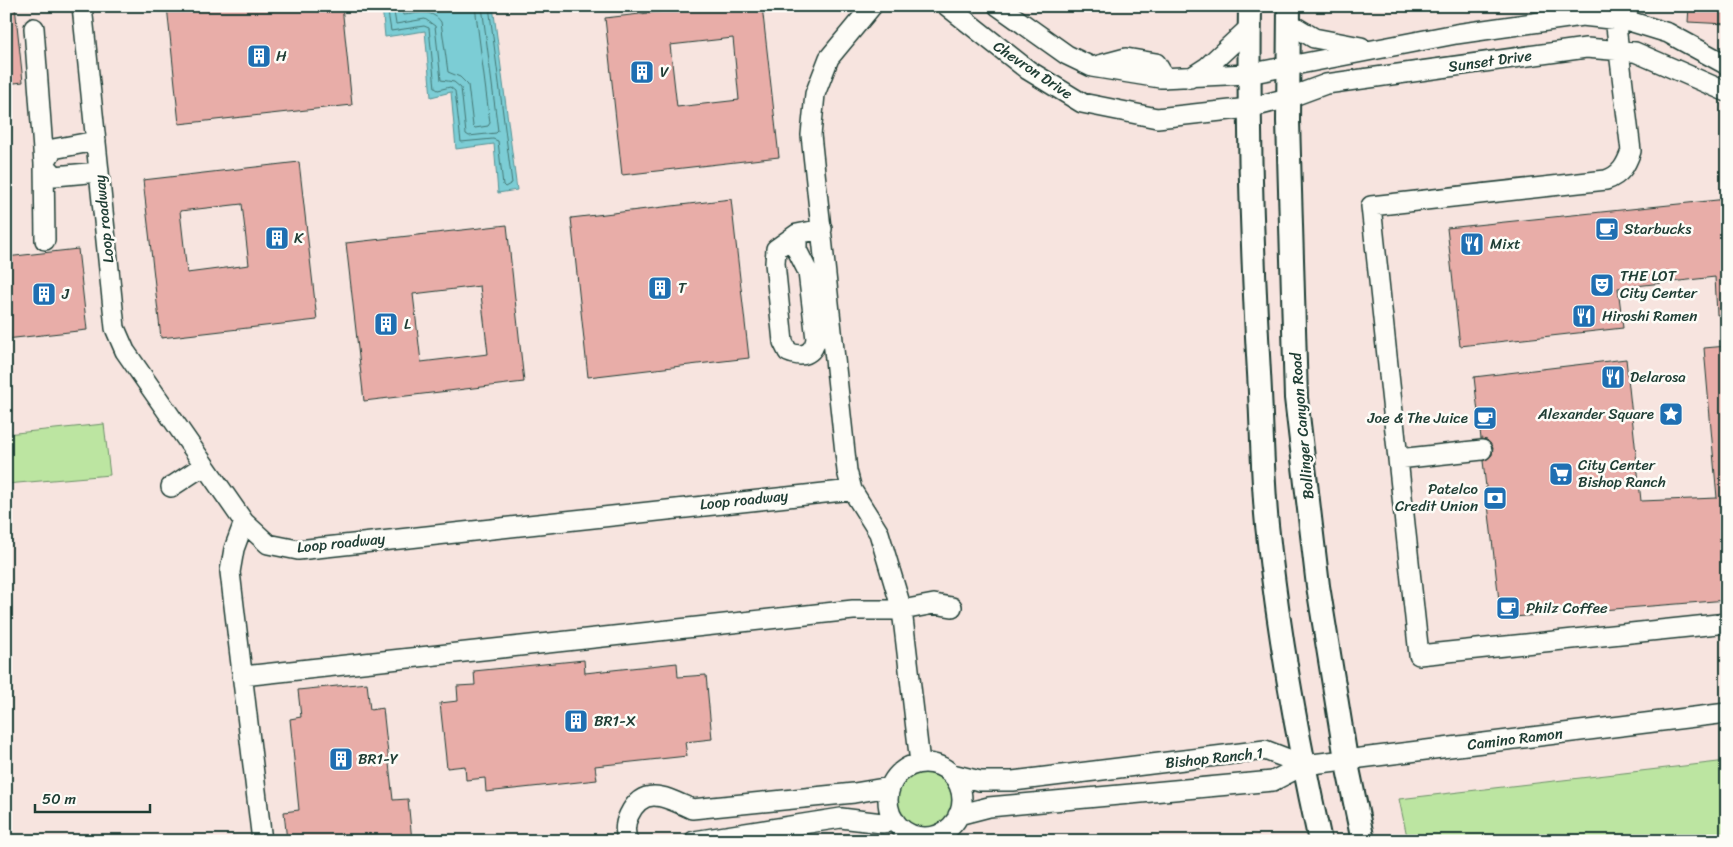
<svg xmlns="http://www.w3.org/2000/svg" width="1733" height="847" font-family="Sriracha,sans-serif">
<rect width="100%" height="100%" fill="#fdfcf7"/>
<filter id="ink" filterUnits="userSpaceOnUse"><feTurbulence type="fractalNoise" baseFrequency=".02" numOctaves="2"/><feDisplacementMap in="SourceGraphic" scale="10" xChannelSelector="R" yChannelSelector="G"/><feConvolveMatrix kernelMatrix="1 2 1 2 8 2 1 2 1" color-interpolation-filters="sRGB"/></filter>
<g filter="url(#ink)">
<path fill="#f7e4df" d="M6,6H1727V841H6Z"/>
<path fill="#bce5a1" stroke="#6e916a" d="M104,424L110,475L6,484V434Z
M1727,761V841H1408L1399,799Z
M896 801a28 28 0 1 1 56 0a28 28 0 1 1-56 0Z"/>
<path fill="#7ccdd5" stroke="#579395" d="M382,6H493L517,190L498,193L494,144L456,149L451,92L431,97L425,31L385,37Z"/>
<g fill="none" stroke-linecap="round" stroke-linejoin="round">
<path stroke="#447774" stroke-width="1" d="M387,6L391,31L424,26L429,28L435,88L438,90L450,87L455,91L461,142L493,139L498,141L503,185L505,187L512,183L489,6
M393,6L396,24L425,19L435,26L441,80L454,82L461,88L466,134L469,136L496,133L498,131L482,6
M401,6L403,15C418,14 431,8 441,22L448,72L460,77L468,85L473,126L475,128L488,126L490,123L475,6"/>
</g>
<path fill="#e8ada8" stroke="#1f3d34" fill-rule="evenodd" d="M6,6H15L23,82L6,84Z
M167,6H342L352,105L179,124Z
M710,6H762L779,157L622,175L605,18ZM733,38L739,100L677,107L670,45Z
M1689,6H1727V24L1688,22Z
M299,162L317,320L161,338L143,180ZM242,204L249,265L187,273L180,211Z
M731,199L749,358L588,377L571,218Z
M1727,199V314L1717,315L1715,277L1618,288L1623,328L1460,346L1447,228Z
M507,225L524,382L364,401L346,243ZM480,286L488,354L421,362L413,294Z
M78,249L87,330L6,339V257Z
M1727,346V600L1501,618L1483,461L1492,455L1493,448L1487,440L1481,439L1474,377L1626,359L1641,501L1717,498L1704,348Z
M584,660L585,673L677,663L678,677L706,675L712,739L685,742L687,756L595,766L597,780L486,792L485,778L466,780L465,766L447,768L440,703L458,701L457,686L475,685L474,671Z
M367,683L370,710L383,708L393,800L408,799L412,841H287L284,812L299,810L290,719L301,717L298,690Z"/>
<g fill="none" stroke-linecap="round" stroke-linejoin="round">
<g stroke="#1f3d34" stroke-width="22">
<path id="minor" d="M82,6L115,328L125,351L244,522L268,544L298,550L852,490
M872,6L829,58L815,94L811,135L847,471L852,490L879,533L902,610L920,763
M947,6L1028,70L1082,103L1157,118L1249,108L1288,98L1326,84L1586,48L1635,52L1727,92
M998,6L1067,55L1092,67L1160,78L1248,74L1456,34L1582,16L1629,21L1668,33L1727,65
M1289,23L1314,38L1361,47
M34,28L44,164L45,240
M1096,66L1126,58L1156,63L1165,78
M1190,78L1207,67L1250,27
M44,164L55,176L99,172
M44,164L53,149L96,141
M797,234V250L808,272L816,339C813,355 802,358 788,352L783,342L775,263L776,249L797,234L822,229
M1482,450L1398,459L1371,206L1606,180C1621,175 1626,165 1631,151L1615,18L1604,6
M1398,459L1419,655L1727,623
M171,487L203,466
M244,522L234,549L230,572L262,841
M243,676L853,610H902L934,604L952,607
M888 800a37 37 0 1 1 74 0a37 37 0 1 1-74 0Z
M952,774L980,781H1013L1265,750L1304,765
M958,815L989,807L1273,781L1304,765L1727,713
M628,841C624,832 625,823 629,815C644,783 669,799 692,809L854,793L890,787
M694,841L841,818L882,823L895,821"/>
</g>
<g stroke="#1f3d34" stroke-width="26">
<path id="major" d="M1250,6C1248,129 1252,251 1259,373C1262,423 1262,474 1267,525C1278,631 1297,737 1320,841
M1289,6L1288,121L1296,398L1318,586L1346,759L1363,841"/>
</g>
<use href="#minor" stroke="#fdfcf7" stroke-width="19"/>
<use href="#major" stroke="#fdfcf7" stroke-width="22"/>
</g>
</g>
<defs>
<g id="building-square" transform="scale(1.25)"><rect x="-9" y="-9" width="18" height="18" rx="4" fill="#1f6fb2" stroke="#fdfcf7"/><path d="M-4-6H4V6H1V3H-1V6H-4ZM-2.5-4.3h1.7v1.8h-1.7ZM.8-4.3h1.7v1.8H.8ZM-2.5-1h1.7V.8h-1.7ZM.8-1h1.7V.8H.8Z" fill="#fff"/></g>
<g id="cafe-square" transform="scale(1.25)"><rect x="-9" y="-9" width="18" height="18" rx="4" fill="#1f6fb2" stroke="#fdfcf7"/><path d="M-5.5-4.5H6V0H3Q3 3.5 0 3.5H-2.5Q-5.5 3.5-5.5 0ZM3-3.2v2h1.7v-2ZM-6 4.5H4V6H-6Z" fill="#fff"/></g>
<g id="restaurant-square" transform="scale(1.25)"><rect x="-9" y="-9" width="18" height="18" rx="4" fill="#1f6fb2" stroke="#fdfcf7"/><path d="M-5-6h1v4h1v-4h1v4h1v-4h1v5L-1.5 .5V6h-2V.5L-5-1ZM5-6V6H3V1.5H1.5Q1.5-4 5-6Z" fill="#fff"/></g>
<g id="theatre-square" transform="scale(1.25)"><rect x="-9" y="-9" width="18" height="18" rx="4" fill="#1f6fb2" stroke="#fdfcf7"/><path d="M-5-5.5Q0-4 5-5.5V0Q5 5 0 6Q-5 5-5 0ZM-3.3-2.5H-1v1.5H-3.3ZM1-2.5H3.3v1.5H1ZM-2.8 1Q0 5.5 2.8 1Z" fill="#fff"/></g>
<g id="sight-square" transform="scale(1.25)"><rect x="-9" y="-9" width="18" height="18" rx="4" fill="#1f6fb2" stroke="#fdfcf7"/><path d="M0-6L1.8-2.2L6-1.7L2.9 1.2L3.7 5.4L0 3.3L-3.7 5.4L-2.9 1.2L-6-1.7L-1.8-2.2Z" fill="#fff"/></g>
<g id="supermarket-square" transform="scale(1.25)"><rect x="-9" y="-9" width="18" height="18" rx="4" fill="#1f6fb2" stroke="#fdfcf7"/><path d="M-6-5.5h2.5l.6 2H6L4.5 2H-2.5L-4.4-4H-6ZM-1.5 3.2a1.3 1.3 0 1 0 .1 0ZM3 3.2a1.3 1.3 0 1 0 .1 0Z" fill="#fff"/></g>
<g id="bank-square" transform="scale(1.25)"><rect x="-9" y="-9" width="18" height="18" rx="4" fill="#1f6fb2" stroke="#fdfcf7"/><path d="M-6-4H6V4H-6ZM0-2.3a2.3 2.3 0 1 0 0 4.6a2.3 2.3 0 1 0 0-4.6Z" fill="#fff"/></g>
</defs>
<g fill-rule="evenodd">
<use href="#building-square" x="259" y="56"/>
<use href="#building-square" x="642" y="72"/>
<use href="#cafe-square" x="1607" y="229"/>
<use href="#building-square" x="277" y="238"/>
<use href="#restaurant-square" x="1472" y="244"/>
<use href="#theatre-square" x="1602" y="285"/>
<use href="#building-square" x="660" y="288"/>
<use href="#building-square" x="44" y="294"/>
<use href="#restaurant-square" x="1584" y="316"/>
<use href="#building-square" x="386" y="324"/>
<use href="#restaurant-square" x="1613" y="377"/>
<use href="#sight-square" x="1671" y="414"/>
<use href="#cafe-square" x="1485" y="418"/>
<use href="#supermarket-square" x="1561" y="474"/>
<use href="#bank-square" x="1495" y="498"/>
<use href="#cafe-square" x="1508" y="608"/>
<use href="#building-square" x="576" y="721"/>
<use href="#building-square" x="341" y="759"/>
</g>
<g text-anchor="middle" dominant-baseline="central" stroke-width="5" stroke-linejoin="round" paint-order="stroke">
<g font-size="15" fill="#1f3d34" stroke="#fdfcf7" text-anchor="start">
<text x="276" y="56">H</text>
<text x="660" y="72">V</text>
<text x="1624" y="229">Starbucks</text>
<text x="294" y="238">K</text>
<text x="1490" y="244">Mixt</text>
<text x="1620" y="276">THE LOT<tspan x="1620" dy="17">City Center</tspan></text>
<text x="678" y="288">T</text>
<text x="62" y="294">J</text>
<text x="1602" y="316">Hiroshi Ramen</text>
<text x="404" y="324">L</text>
<text x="1630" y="377">Delarosa</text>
<text x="1654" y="414" text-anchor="end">Alexander Square</text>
<text x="1468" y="418" text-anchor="end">Joe &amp; The Juice</text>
<text x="1578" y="465">City Center<tspan x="1578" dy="17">Bishop Ranch</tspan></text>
<text x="1478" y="489" text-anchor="end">Patelco<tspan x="1478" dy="17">Credit Union</tspan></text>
<text x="1526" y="608">Philz Coffee</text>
<text x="594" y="721">BR1-X</text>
<text x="358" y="759">BR1-Y</text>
</g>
<g font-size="15" fill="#1f3d34" stroke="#fdfcf7">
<text transform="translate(1490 61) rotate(-8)">Sunset Drive</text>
<text transform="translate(1033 70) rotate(34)">Chevron Drive</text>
<text transform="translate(104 219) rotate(-96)">Loop roadway</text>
<text transform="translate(1302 426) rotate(-95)">Bollinger Canyon Road</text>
<text transform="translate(744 500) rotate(-6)">Loop roadway</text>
<text transform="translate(341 543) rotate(-6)">Loop roadway</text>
<text transform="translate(1515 739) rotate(-7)">Camino Ramon</text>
<text transform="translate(1214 758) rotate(-6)">Bishop Ranch 1</text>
</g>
</g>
<rect width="1733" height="847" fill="none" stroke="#fdfcf7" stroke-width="25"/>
<rect x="12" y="12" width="1708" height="822" fill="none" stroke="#1f3d34" stroke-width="2" filter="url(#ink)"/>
<path d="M35 804v8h115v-8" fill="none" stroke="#1f3d34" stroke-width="2.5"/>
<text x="42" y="804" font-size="15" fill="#1f3d34" stroke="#fdfcf7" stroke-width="4" paint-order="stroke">50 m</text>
</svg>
